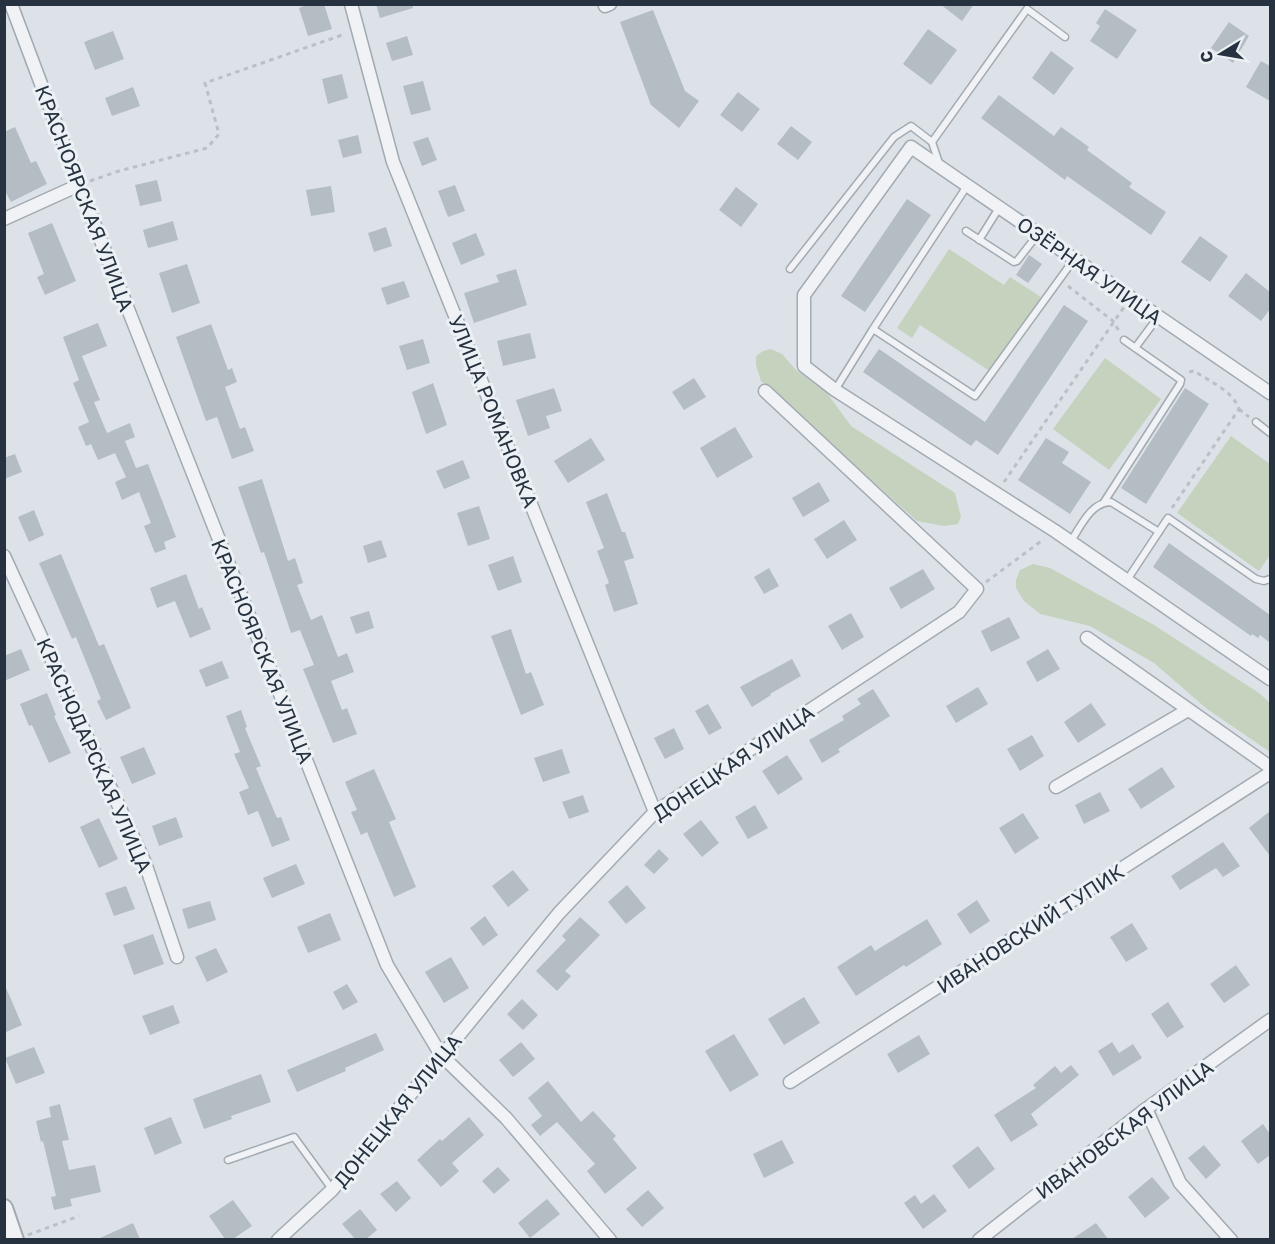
<svg xmlns="http://www.w3.org/2000/svg" width="1275" height="1244" font-family="'Golos Text',sans-serif">
<rect width="100%" height="100%" fill="#dde2e8"/>
<path fill="#c5d2be" d="M949,249L1004,285L1010,277L1041,297L991,372L920,325L912,338L897,328Z
M771,349L782,354L796,370L827,393L851,426L955,493L961,517L958,524L944,526L917,521L761,381L756,365V356L763,351Z
M1105,358L1161,399L1109,470L1053,429Z
M1231,436L1270,464V555L1259,571L1177,513Z
M1033,564L1050,568L1154,625L1259,693L1270,703V752L1207,709L1154,663L1090,626L1040,614L1024,601L1016,588V580L1020,570Z"/>
<path fill="#b4bcc4" d="M309,4H324L332,29L308,36L299,8Z
M376,4H412L413,8L380,18Z
M940,4H974L962,21Z
M1105,9L1137,30L1117,59L1090,41L1100,26L1096,23Z
M653,10L685,91L699,101L679,128L651,105L620,22Z
M1229,22L1249,36L1233,63L1211,48Z
M928,29L957,50L931,85L903,64Z
M113,31L124,59L95,70L84,42Z
M407,36L413,55L392,61L386,43Z
M1051,51L1074,68L1054,95L1032,78Z
M1261,61L1270,66V101L1246,87Z
M342,74L348,98L328,104L322,79Z
M423,81L431,110L411,115L403,86Z
M133,87L140,106L112,116L105,98Z
M738,92L760,109L742,132L720,115Z
M999,95L1054,136L1061,127L1089,147L1087,150L1132,183L1129,187L1166,212L1151,235L1067,176L1065,180L981,118Z
M791,126L812,142L798,160L777,144Z
M15,127L31,163L36,161L47,184L11,202L4,189V132Z
M358,135L362,153L343,158L338,140Z
M428,137L437,160L422,166L413,142Z
M157,180L162,201L140,206L135,185Z
M455,185L465,211L448,217L438,191Z
M331,186L335,212L311,216L306,190Z
M736,187L758,204L741,227L719,210Z
M907,199L931,215L865,312L841,296Z
M173,221L178,240L148,248L143,230Z
M52,223L76,281L45,295L37,277L44,274L28,233Z
M386,227L392,246L374,252L368,233Z
M476,233L485,255L461,265L452,243Z
M1200,236L1228,256L1210,282L1181,262Z
M1029,255L1042,264L1028,283L1016,275Z
M187,264L200,303L172,313L159,273Z
M516,269L527,305L474,323L464,293L499,282L496,275Z
M1246,273L1270,292V309L1261,321L1228,296Z
M404,281L410,297L387,305L381,288Z
M1064,305L1088,321L998,455L976,440L971,446L863,372L879,349L985,422Z
M98,323L107,346L82,356L100,400L94,402L107,433L130,423L135,437L125,441L136,468L148,464L176,537L164,542L166,549L155,553L144,526L151,523L139,492L122,500L115,482L126,477L115,453L98,460L91,444L86,446L78,427L89,422L73,383L79,380L63,337Z
M211,324L228,370L232,368L237,382L225,387L240,429L245,427L254,451L232,459L217,417L206,421L176,337Z
M530,333L536,358L503,366L497,341Z
M423,339L430,363L407,370L399,346Z
M694,378L706,397L684,410L672,392Z
M433,383L447,425L426,434L412,392Z
M554,388L562,411L546,416L550,428L528,436L516,400Z
M1185,388L1209,404L1146,504L1121,488Z
M735,427L753,457L717,478L700,448Z
M591,438L605,460L568,483L554,461Z
M1046,438L1069,452L1062,463L1091,482L1070,514L1018,480Z
M15,454L22,472L4,479V458Z
M463,460L470,478L444,489L436,471Z
M262,479L288,561L295,558L303,583L297,585L311,620L322,615L338,657L347,653L354,672L331,681L342,710L347,708L357,734L333,743L303,669L314,665L300,630L291,633L264,552L261,553L238,487Z
M819,482L830,501L803,517L792,498Z
M607,493L622,532H625L634,558L624,561L638,604L614,612L605,585L609,583L597,551L604,548L586,502Z
M479,506L490,539L468,546L457,513Z
M34,510L44,535L29,542L18,517Z
M844,520L857,540L827,559L814,539Z
M381,540L387,557L368,563L363,546Z
M1169,543L1270,615V643L1260,635L1258,638L1252,634L1251,636L1153,567Z
M61,554L99,646L104,644L131,708L106,720L97,701L101,699L76,637L72,639L39,563Z
M513,556L522,582L498,591L488,565Z
M769,568L779,586L764,594L754,577Z
M923,569L935,589L901,609L889,588Z
M186,574L199,609L202,607L211,629L190,638L175,601L157,608L150,588Z
M369,611L374,628L356,634L350,617Z
M851,613L864,637L842,650L828,626Z
M1009,617L1020,638L991,652L981,631Z
M511,629L526,674L531,672L544,705L521,715L491,636Z
M21,649L30,670L4,681V656Z
M1048,649L1060,669L1037,682L1026,662Z
M792,659L801,676L770,694L771,695L752,707L740,687Z
M222,661L229,678L206,687L199,670Z
M978,687L988,704L956,723L946,706Z
M873,689L890,716L838,749L840,752L822,763L809,740L844,720L842,716L861,704L857,699Z
M47,693L56,715L54,716L71,753L49,763L32,725L29,726L20,704Z
M1091,703L1106,725L1078,743L1064,722Z
M708,704L722,728L709,735L695,711Z
M241,710L247,727L245,728L261,766L256,768L277,818L281,817L290,840L272,847L258,811L248,815L239,792L249,788L234,754L240,752L226,716Z
M674,728L684,749L665,759L654,738Z
M1032,735L1044,756L1020,771L1007,749Z
M144,747L156,774L132,784L120,757Z
M562,749L570,773L543,782L534,758Z
M787,755L803,779L778,795L762,771Z
M1162,767L1175,787L1141,809L1128,789Z
M374,769L396,819L389,822L416,887L394,897L367,832L361,835L351,812L357,810L345,782Z
M1100,792L1110,811L1084,824L1075,805Z
M583,795L589,812L569,819L562,802Z
M755,805L768,828L748,839L735,817Z
M1270,811V856L1249,828Z
M1023,813L1039,838L1015,854L999,828Z
M176,817L183,837L159,846L152,826Z
M99,818L118,859L99,868L80,827Z
M701,820L719,843L702,857L683,834Z
M1223,842L1240,866L1223,877L1216,868L1180,890L1171,876Z
M659,849L669,859L654,874L644,865Z
M296,864L305,884L272,898L263,878Z
M513,870L529,890L508,907L492,886Z
M627,885L646,908L626,924L608,902Z
M126,886L135,909L114,916L105,893Z
M977,900L990,921L970,934L957,914Z
M210,901L216,920L188,929L182,909Z
M330,913L341,940L308,953L297,927Z
M485,916L498,935L483,946L470,928Z
M580,917L600,935L565,971L571,976L557,991L536,971L566,940L562,936Z
M927,919L942,944L906,967L904,965L856,996L837,967L871,945L875,951Z
M1132,923L1148,949L1126,962L1110,937Z
M153,934L164,964L134,975L123,945Z
M216,948L228,972L207,982L195,957Z
M451,957L469,988L444,1003L425,972Z
M1236,965L1250,985L1224,1003L1210,984Z
M4,983L22,1025L4,1033Z
M347,984L358,1002L343,1010L333,992Z
M804,997L820,1023L784,1045L768,1019Z
M522,999L538,1015L523,1030L507,1014Z
M1168,1002L1184,1027L1167,1038L1151,1014Z
M173,1005L180,1023L150,1035L142,1016Z
M376,1033L384,1050L345,1068L346,1071L297,1092L287,1070Z
M734,1034L759,1075L730,1092L705,1051Z
M919,1035L930,1054L898,1073L887,1054Z
M521,1042L535,1059L513,1077L499,1060Z
M1112,1042L1119,1053L1133,1044L1142,1058L1113,1076L1098,1051Z
M34,1047L45,1073L16,1084L5,1058Z
M1071,1065L1079,1075L1031,1114L1038,1125L1011,1142L994,1115L1036,1088L1033,1085L1055,1066L1061,1073Z
M261,1074L271,1102L231,1116L232,1119L204,1129L193,1099Z
M548,1081L581,1122L593,1111L616,1136L613,1139L637,1168L605,1194L587,1171L595,1164L557,1122L540,1136L531,1125L542,1116L528,1098Z
M60,1104L69,1140L62,1141L69,1170L95,1165L101,1192L70,1199L72,1206L54,1210L51,1197L56,1196L43,1141L41,1142L36,1121L51,1117L49,1107Z
M171,1117L182,1143L155,1155L144,1128Z
M469,1117L484,1135L452,1163L459,1171L441,1187L417,1160L440,1139L442,1141Z
M1263,1124L1270,1134V1155L1258,1164L1241,1141Z
M782,1140L794,1163L764,1178L753,1154Z
M1204,1145L1221,1165L1206,1179L1188,1158Z
M978,1146L995,1169L969,1189L952,1166Z
M498,1167L510,1180L494,1194L482,1181Z
M1152,1177L1170,1198L1145,1218L1128,1197Z
M397,1181L411,1198L396,1212L380,1194Z
M648,1190L664,1208L642,1227L626,1209Z
M934,1194L947,1211L923,1229L904,1203L915,1195L921,1204Z
M547,1199L560,1214L530,1238L518,1223Z
M233,1200L252,1226L233,1239H225L209,1216Z
M360,1209L377,1230L366,1239H355L342,1224Z
M133,1223L140,1239H98Z
M1096,1223L1108,1239H1072Z"/>
<g fill="none" stroke-linecap="round" stroke-linejoin="round">
<g stroke="#a2aab2" stroke-width="9">
<path id="service" d="M932,142L1027,9L1065,37
M967,186L873,329L975,396L1075,258
M966,231L1014,262L1017,261L1038,234
M979,240L999,208
M790,269L894,137L911,126L932,142L939,163
M1135,348L1158,317
M835,390L873,329
M1256,422L1270,433
M1104,502L1180,384L1181,380L1124,340
M1071,541C1081,526 1091,502 1111,502L1159,532
M1127,580L1168,518L1256,579L1264,581L1270,579
M228,1160L294,1137L332,1189"/>
</g>
<g stroke="#a2aab2" stroke-width="15">
<path id="minor" d="M11,4L79,185L387,965L441,1055L506,1118L610,1240
M351,4L393,162L655,812
M605,6L610,4
M4,219L79,185
M1270,393L911,147L804,295V366L835,390L1055,531L1270,679
M4,556L145,863L177,957
M1087,638L1270,767
M1056,787L1188,710
M790,1082L1270,773
M1146,1109L1180,1183L1231,1240
M278,1240L332,1190L559,913L655,812L959,612L977,589L765,391
M979,1240L1146,1109L1270,1020"/>
</g>
<g stroke="#a2aab2" stroke-width="20">
<path id="tertiary" d="M4,1208L15,1240"/>
</g>
<path stroke="#bbc0c6" stroke-width="3" stroke-dasharray="4.5 4.5" stroke-linecap="butt" d="M90,181L119,171L207,148L219,134L205,83L345,34
M1068,286L1113,321L1119,331
M1239,409L1249,417
M1004,482L1124,307
M1172,508L1239,409C1233,391 1209,381 1194,371L1189,372
M986,582L1044,539
M28,1235L79,1216"/>
<use href="#service" stroke="#f0f2f6" stroke-width="6"/>
<use href="#minor" stroke="#f0f2f6" stroke-width="12"/>
<use href="#tertiary" stroke="#f0f2f6" stroke-width="16"/>
</g>
<g text-anchor="middle" dominant-baseline="central" stroke-width="6" stroke-linejoin="round" paint-order="stroke">
<g font-size="20" fill="#26323f" stroke="#ecf1f5">
<text transform="translate(85 198) rotate(69)">КРАСНОЯРСКАЯ УЛИЦА</text>
<text transform="translate(1090 270) rotate(35)">ОЗЁРНАЯ УЛИЦА</text>
<text transform="translate(494 411) rotate(68)">УЛИЦА РОМАНОВКА</text>
<text transform="translate(263 651) rotate(68)">КРАСНОЯРСКАЯ УЛИЦА</text>
<text transform="translate(95 755) rotate(66)">КРАСНОДАРСКАЯ УЛИЦА</text>
<text transform="translate(733 762) rotate(-34)">ДОНЕЦКАЯ УЛИЦА</text>
<text transform="translate(1030 928) rotate(-33)">ИВАНОВСКИЙ ТУПИК</text>
<text transform="translate(397 1110) rotate(-51)">ДОНЕЦКАЯ УЛИЦА</text>
<text transform="translate(1124 1129) rotate(-37)">ИВАНОВСКАЯ УЛИЦА</text>
</g>
</g>
<rect width="1275" height="1244" fill="none" stroke="#26323f" stroke-width="12"/>
<g transform="translate(1221 54) rotate(259)" stroke="#ecf1f5" stroke-width="4.5" paint-order="stroke">
<path d="M0-4.5L10 22L0 15L-10 22Z" fill="#26323f"/>
<text y="-9" font-size="16" font-weight="bold" text-anchor="middle" fill="#26323f">С</text>
</g>
</svg>
